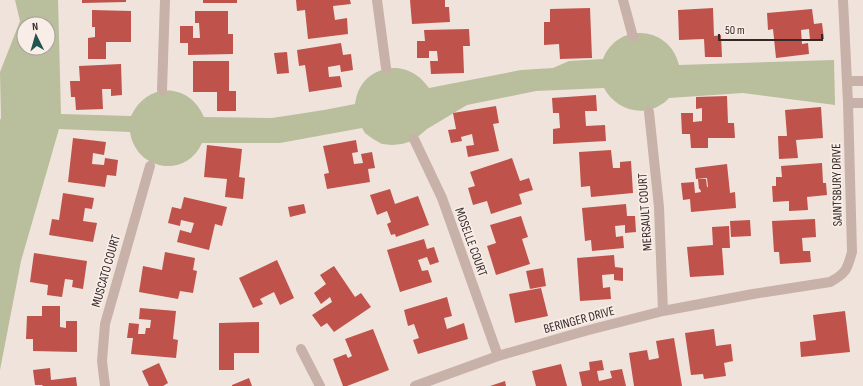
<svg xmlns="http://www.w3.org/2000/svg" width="863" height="386" font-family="'Sofia Sans Condensed',sans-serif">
<rect width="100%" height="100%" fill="#f0e3db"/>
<path fill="#b9be9c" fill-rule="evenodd" d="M15,0H58L61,114L131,116C147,82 189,82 204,117L272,118L324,110L355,104C356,98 357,92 361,86C372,68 398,62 416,75C421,78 425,83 429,88L521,70L553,68L569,61L603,59C618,21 670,26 679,65L834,60L835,105L743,93L669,98C667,100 664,103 662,104C642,118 615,109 604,88L536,91L467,105L427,129L420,135L412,141L402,144L392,145L382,144L373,139L365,133L362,128L280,143H202C186,179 136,171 130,132L59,129L21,261L0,370V120L1,118L0,72L20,21ZM24,24H48V48H24Z"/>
<path fill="#bf524a" d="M82,0H126V2L82,3Z
M203,0H237V3H203Z
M296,0H350L351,4L333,6L335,20L347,18L348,34L308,39L305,10L297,11Z
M410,0H445V7H449L450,22L412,24Z
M590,8L592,58L560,59L559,44L544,45V22H550V9Z
M713,8L714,36L721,35L722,57H705L704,39L679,40L678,10Z
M812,9L814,24L822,23L824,39L810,40L809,29L801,30L802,44L808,43L809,54L776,58L773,29L768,30L767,13Z
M92,10L131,11V42H106V59H88V38L95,37V27H92Z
M195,11H228V34H233V54L188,55V43H180V26H193V38H200L199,23H195Z
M469,29L470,46H463L464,73L431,74L430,61H438L437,51H429V58H417V41H425L424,30Z
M341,43L343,55L351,54L353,70L341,72L340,65L328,67L329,77L340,76L342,87L309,92L305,65L299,66L297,50Z
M287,52L289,73L277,74L274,53Z
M193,61H229V91H236V111H217V92H193Z
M121,64L122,95L111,96V89H102L103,109L76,110L75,97H71L70,81H80L79,66Z
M596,95L597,111H585L586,126L605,125L606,141L553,144V129L560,128L559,113H553L552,98Z
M727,96L728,123H734L735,138H708V148H691L690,134H682L681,113H693V122L702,121V108L696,109V97Z
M496,106L499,123L493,124L499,151L468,157L466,146L474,145L472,134L461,137L462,141L451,143L448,130L456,129L453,113Z
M821,107L823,138L796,140L798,158L779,159L778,136H787L785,110Z
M73,138L106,142L104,155L93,153L92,164L104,165L105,158L118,160L116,176L107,175L105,187L68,182Z
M356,140L358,152L352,153L354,164L363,163L361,154L372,152L375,168L368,169L370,182L327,189L324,174L329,173L323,146Z
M207,145L242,149L239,177L245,178L243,199L225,197L227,179L204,177Z
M611,150L613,168H620V162L631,161L633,193L591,197L590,186L581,187L579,152Z
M512,158L520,181L529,178L533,190L519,194L522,204L491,214L487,201L473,205L468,188L475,186L470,172Z
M822,163L823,183H826L827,195L807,197L808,210L789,211V201L773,202L772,186H776V177H782L781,166Z
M727,164L730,193L735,192L736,208L691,212L690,199L683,200L681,183L694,182L695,193L701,192L700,189H699L698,179H706L707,187H708L707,178L696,179L695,168Z
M390,189L395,204L418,196L429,225L396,237L395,234L391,235L387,224L391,222L387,211L377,215L370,195Z
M63,193L94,198L92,209L85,208L83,221L97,223L93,242L49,235L52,219L59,220Z
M184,197L227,207L222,226L215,224L209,250L177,242L180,230L191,233L194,223L181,220L180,226L168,223L172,207L181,209Z
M304,204L306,213L290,217L288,207Z
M626,204L627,216H635L636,232L625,233V225L615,226L616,237L623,236L624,248L592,251L591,240L585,241L582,208Z
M521,216L528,237L522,239L530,264L496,275L487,246L496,243L490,225Z
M815,219L816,237L802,238L803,251H810L811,262L780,264L779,252H774L772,221Z
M750,220L751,236L731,237L730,221Z
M729,226L730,248H722L724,275L690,277L687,247L713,245L712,227Z
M424,239L427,249L434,247L439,262L430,265L427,257L418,260L422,271L428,270L432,282L400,292L387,250Z
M165,252L195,258L193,270L197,271L193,293L180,291L178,299L139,292L143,266L162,270Z
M34,253L87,261L83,289L72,287L73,280L65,279L62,297L47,295L48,285L30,282Z
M614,255L615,267L623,268V281L614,280V274L602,275L603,288L610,287L611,299L580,301L577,258Z
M277,260L294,298L280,305L274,292L260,299L263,304L253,308L239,278Z
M334,266L355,297L361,293L371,307L334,332L327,323L321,327L312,315L332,302L330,297L321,304L314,293L326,284L320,275Z
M543,268L546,286L530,289L526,271Z
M541,288L548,316L515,323L509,294Z
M447,297L452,316L444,318L447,329L464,323L468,339L418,354L413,340L419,338L414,324L408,326L404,310Z
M42,306H60V327L66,328V321H77V352L33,351V339H26L27,316H42Z
M140,308L176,311L173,339L178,340L176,358L131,354L133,338H127L129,323L139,324L138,334H145L146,328H150L151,320L139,319Z
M845,311L850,352L801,357L800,342L816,340L813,315Z
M259,322V353H234V370H219V323Z
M373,329L389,370L347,386H343L333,359L346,354L348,358L352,356L345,339Z
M714,329L716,346L731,344L733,361L724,363L726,376L704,379L703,374L691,375L685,333Z
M674,338L682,386H634L629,353L647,350L649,360L659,358L656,341Z
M602,360L604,370L597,371L599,381L612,378L610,371L622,369L626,386H582L579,372L590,370L589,362Z
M159,363L168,383L163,386H149L142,371Z
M561,364L567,386H536L532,371Z
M50,368L51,380L76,377L77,386H43L42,385H35L33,370Z
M249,378L252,386H232V385Z
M505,381L506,386H490Z"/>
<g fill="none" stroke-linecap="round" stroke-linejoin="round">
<path stroke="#c8b1a8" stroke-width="10" d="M377,0L386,68
M623,0L633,37
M847,81H863
M162,90L165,0
M848,103H863
M649,112L659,207L663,311
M414,139L442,198L498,356
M301,349L320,386
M105,386L102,361L105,324L150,166
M415,386L498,356L585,331L663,311L753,294L830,282C847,273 847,269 852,252L848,103L843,0"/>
</g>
<g text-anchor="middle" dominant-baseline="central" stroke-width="3.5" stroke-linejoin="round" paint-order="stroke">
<g font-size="13" fill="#352928" stroke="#f8ede7">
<text transform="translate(837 185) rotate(-91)">SAINTSBURY DRIVE</text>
<text transform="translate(645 212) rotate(-94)">MERSAULT COURT</text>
<text transform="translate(471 242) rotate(70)">MOSELLE COURT</text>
<text transform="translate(106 271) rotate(-74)">MUSCATO COURT</text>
<text transform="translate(579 320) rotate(-15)">BERINGER DRIVE</text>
</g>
</g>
<g transform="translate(36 36) rotate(355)"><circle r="19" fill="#f8ede7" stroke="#aa9f9b"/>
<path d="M0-3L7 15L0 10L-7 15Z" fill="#20544e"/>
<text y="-6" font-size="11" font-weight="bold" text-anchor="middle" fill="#352928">N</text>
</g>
<path d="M719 34v6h103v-6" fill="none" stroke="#352928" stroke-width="2"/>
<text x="725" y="34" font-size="12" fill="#352928" stroke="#f8ede7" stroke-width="3" paint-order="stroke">50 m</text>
</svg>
